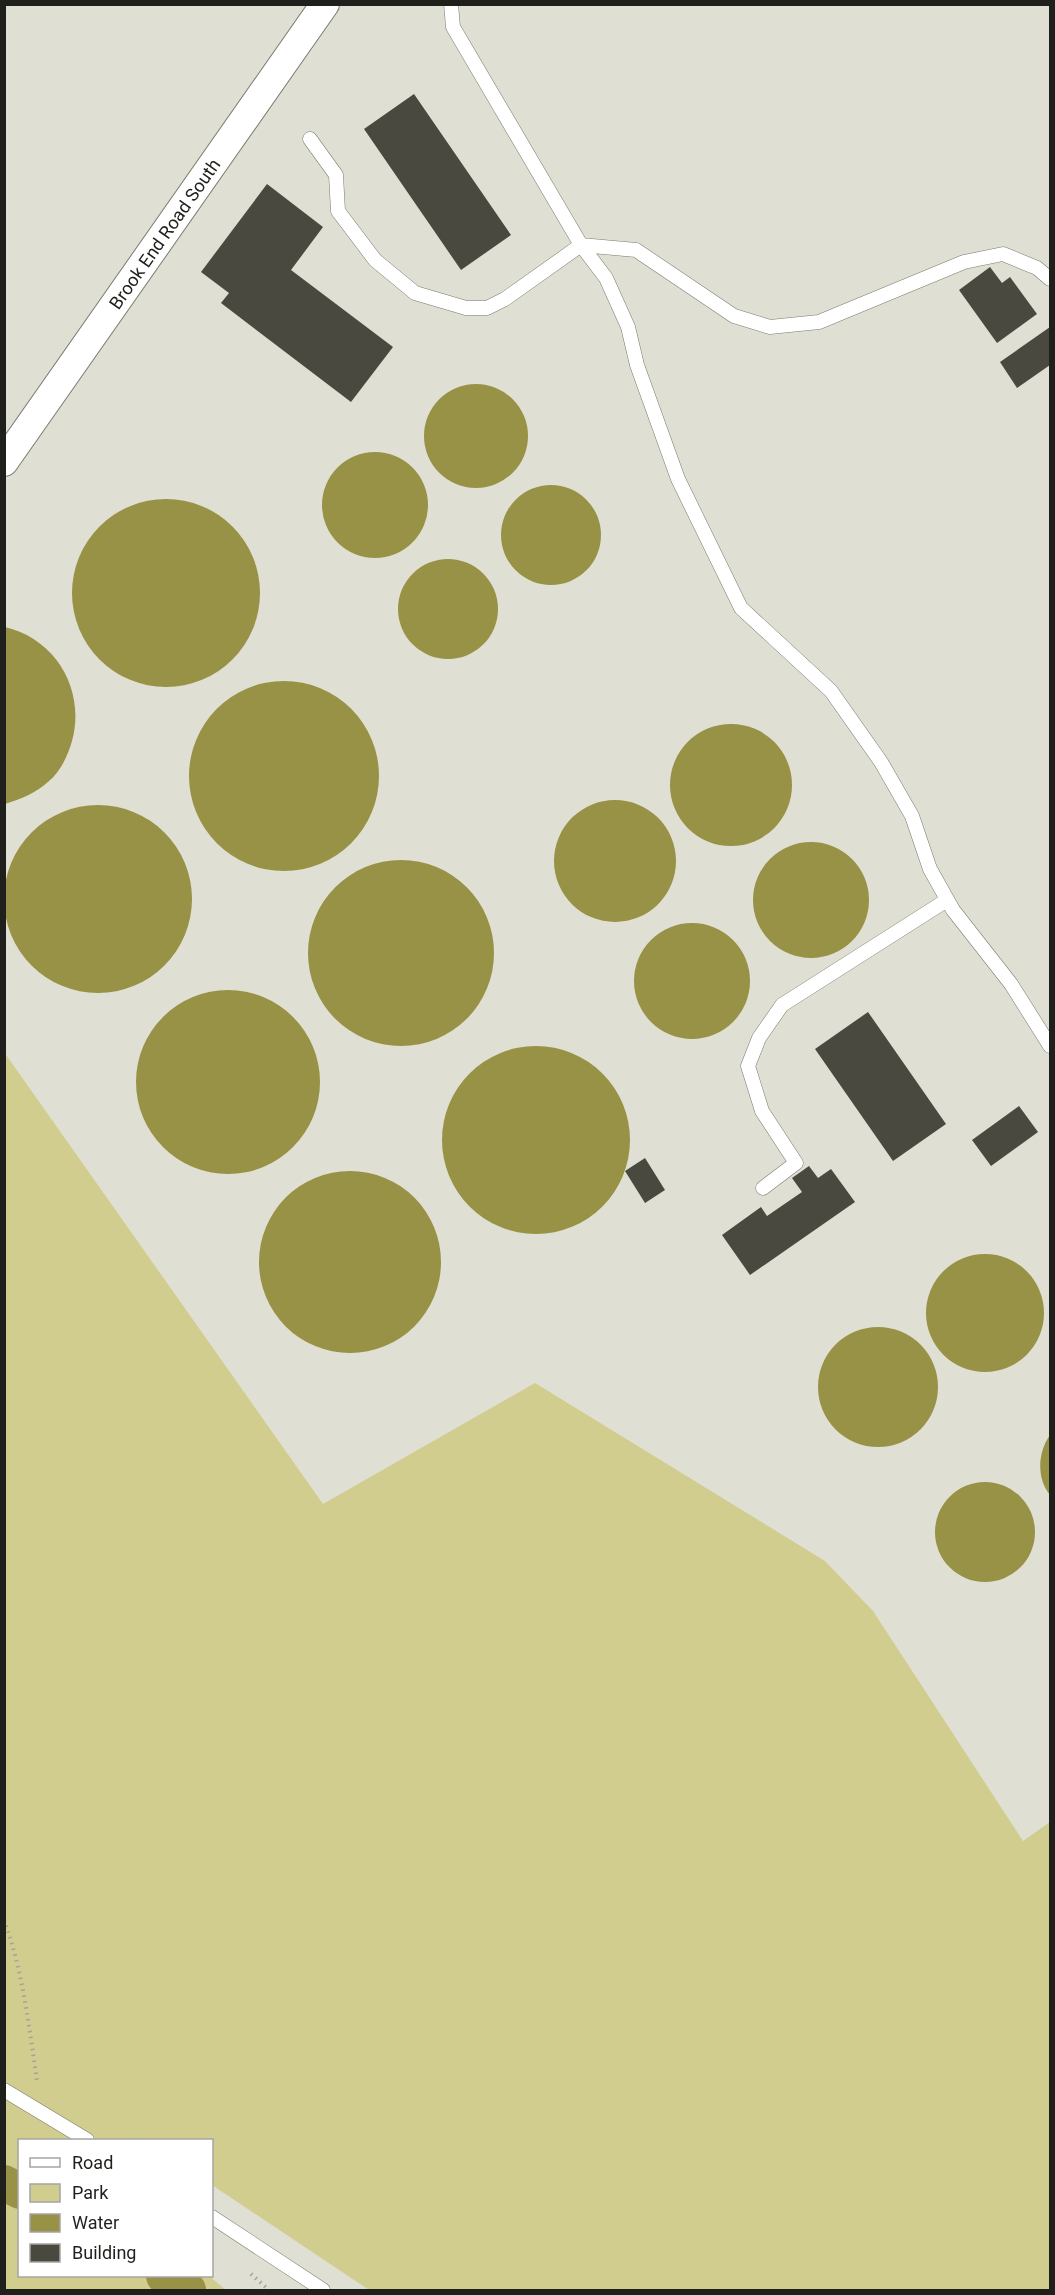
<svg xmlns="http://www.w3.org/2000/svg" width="1055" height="2295" font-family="Roboto,sans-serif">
<rect width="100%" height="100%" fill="#e0dfd3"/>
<path fill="#d1cd8f" d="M4,1052L323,1504L535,1383L825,1561L873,1611L1023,1841L1050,1822V2290H369L212,2185V2140H137L132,2138V2140H20V2276H209L226,2290H5Z"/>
<path fill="#989246" d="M424 436a52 52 0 1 1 104 0a52 52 0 1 1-104 0Z
M322 505a53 53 0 1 1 106 0a53 53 0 1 1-106 0Z
M501 535a50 50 0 1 1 100 0a50 50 0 1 1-100 0Z
M72 593a94 94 0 1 1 188 0a94 94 0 1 1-188 0Z
M398 609a50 50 0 1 1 100 0a50 50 0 1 1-100 0Z
M5,627C56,639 86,690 72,741C68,755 61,771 49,781C36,793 21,799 5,804Z
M189 776a95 95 0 1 1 190 0a95 95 0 1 1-190 0Z
M670 785a61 61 0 1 1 122 0a61 61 0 1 1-122 0Z
M554 861a61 61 0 1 1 122 0a61 61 0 1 1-122 0Z
M4 899a94 94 0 1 1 188 0a94 94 0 1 1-188 0Z
M753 900a58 58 0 1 1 116 0a58 58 0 1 1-116 0Z
M308 953a93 93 0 1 1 186 0a93 93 0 1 1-186 0Z
M634 981a58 58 0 1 1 116 0a58 58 0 1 1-116 0Z
M136 1082a92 92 0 1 1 184 0a92 92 0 1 1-184 0Z
M442 1140a94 94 0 1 1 188 0a94 94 0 1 1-188 0Z
M259 1262a91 91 0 1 1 182 0a91 91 0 1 1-182 0Z
M926 1313a59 59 0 1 1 118 0a59 59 0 1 1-118 0Z
M818 1387a60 60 0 1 1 120 0a60 60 0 1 1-120 0Z
M1050,1435V1495C1036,1478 1038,1452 1050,1435Z
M935 1532a50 50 0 1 1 100 0a50 50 0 1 1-100 0Z"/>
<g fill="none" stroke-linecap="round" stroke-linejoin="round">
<path stroke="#989246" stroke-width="36" d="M4,2183L20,2191
M164,2276L188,2290"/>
</g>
<path fill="#49493f" d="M414,94L511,235L461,270L364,129Z
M267,184L323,227L291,270L393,347L351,402L221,303L229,293L201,272Z
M990,267L1002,283L1010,277L1037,314L997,343L959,290Z
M1050,327V365L1017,388L1000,362Z
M868,1012L946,1124L893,1161L815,1049Z
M1019,1106L1038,1132L991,1166L972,1140Z
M645,1158L665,1190L645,1203L625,1171Z
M809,1166L818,1178L831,1169L855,1202L750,1275L722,1235L761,1207L767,1216L802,1192L792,1178Z"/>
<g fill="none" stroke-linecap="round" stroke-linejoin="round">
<g stroke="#7b7b70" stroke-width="15">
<path id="service" d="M451,4L453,27L581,245L606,278L628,327L637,365L678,479L741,608L831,691L881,762L912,816L930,869L953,910L1011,984L1050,1046
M310,139L336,175L338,211L375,260L415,293L466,308H487L505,299L581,245L636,250L734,316L770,327L819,322L964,262L1003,254L1037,268L1050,279
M763,1188L796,1163L762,1111L748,1066L759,1038L782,1005L947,900
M4,2090L87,2140
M212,2217L323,2290"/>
</g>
<g stroke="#7b7b70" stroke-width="30">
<g id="minor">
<path id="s1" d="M4,462L325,4"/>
</g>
</g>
<path stroke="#a3a399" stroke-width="4" stroke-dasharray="1.5 4.5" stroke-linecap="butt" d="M4,1920C23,1971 29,2027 37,2081
M251,2274L269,2290"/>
<use href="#service" stroke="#fff" stroke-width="14"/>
<use href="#minor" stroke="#fff" stroke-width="28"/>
</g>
<g text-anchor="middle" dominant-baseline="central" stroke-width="6" stroke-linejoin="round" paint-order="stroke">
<g font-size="18" fill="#1f1f1b" stroke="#fff">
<text stroke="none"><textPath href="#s1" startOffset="279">Brook End Road South</textPath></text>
</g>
</g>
<rect width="1055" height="2295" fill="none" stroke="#1f1f1b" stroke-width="12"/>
<rect x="18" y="2139" width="195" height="138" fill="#ffffff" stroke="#a5a5a4" stroke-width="1.5"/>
<rect x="30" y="2158" width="30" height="9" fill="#ffffff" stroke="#a5a5a4" stroke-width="1.5"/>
<text x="72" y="2169" font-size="18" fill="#1f1f1b">Road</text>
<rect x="30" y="2184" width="30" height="18" fill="#d1cd8f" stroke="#a5a5a4" stroke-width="1.5"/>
<text x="72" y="2199" font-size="18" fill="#1f1f1b">Park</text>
<rect x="30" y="2214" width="30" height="18" fill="#989246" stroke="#a5a5a4" stroke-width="1.5"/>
<text x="72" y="2229" font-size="18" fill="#1f1f1b">Water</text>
<rect x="30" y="2244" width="30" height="18" fill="#49493f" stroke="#a5a5a4" stroke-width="1.5"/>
<text x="72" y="2259" font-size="18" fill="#1f1f1b">Building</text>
</svg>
